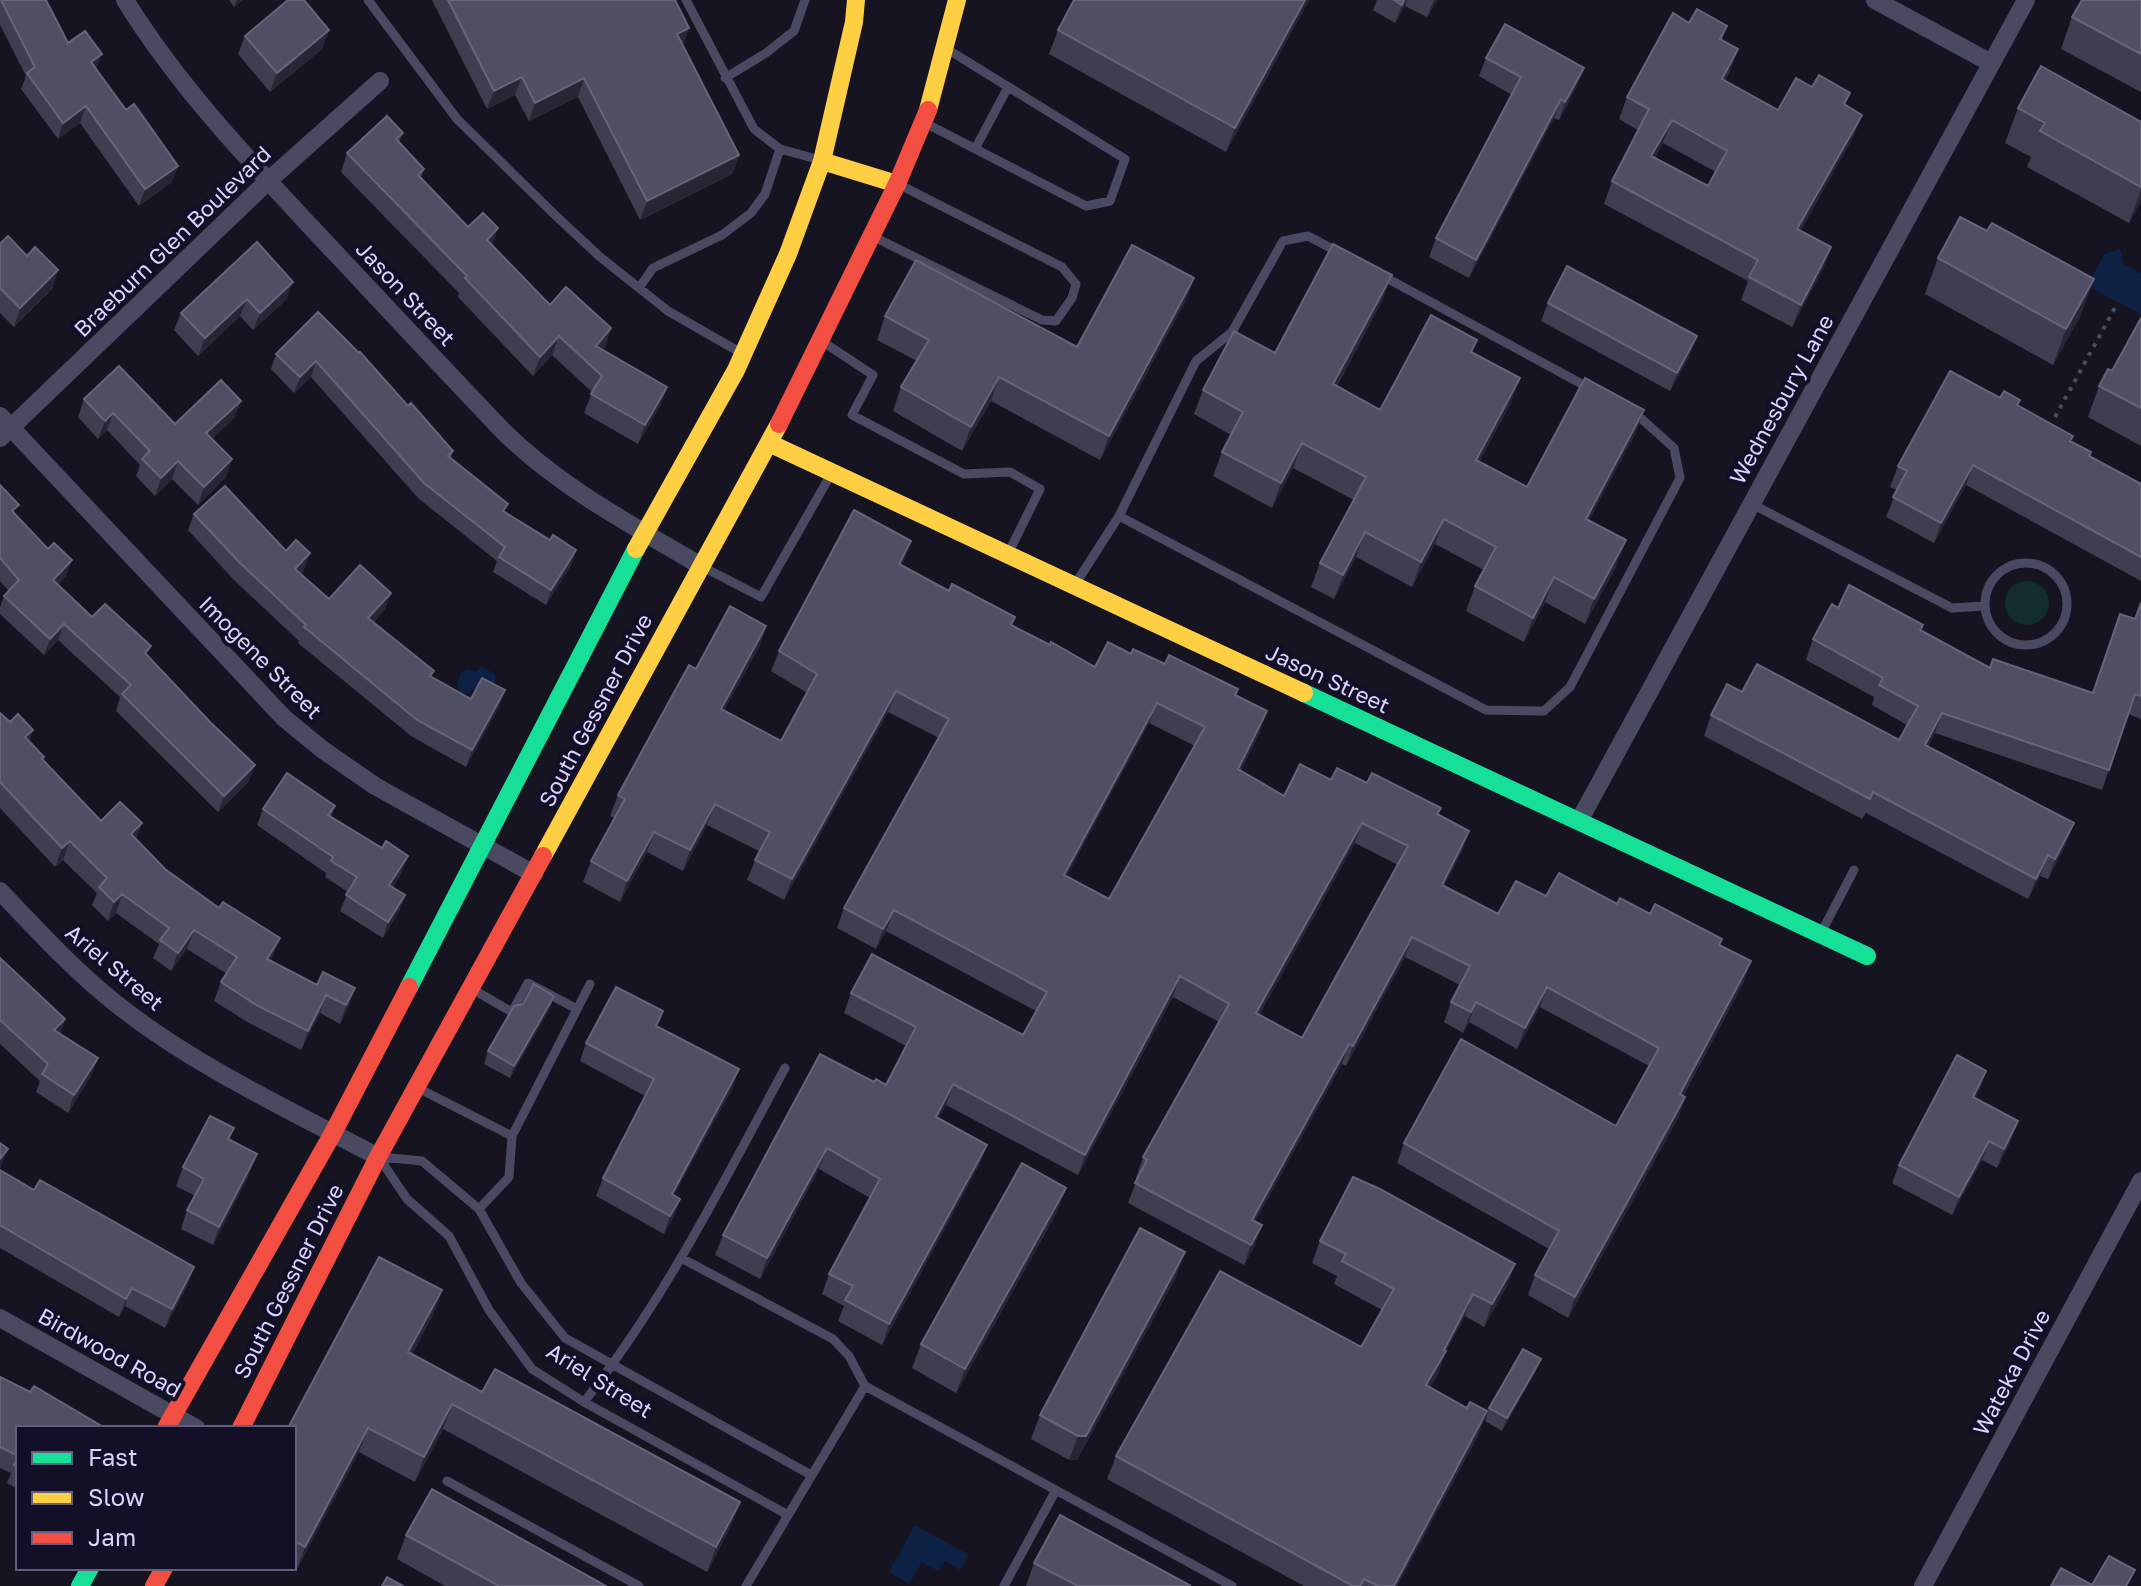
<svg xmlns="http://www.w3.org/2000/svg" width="2141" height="1586" font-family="'Golos Text',sans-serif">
<rect width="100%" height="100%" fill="#161421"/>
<path fill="#132c2d" d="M2005 603a22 22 0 1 1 44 0a22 22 0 1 1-44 0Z"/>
<path fill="#0d2144" d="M2120,249L2124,264L2141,273V314L2087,286L2104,254Z
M482,667L495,674V682L477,685L469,694L461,692L457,685L461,672L468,669L476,672Z
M915,1525L969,1555L960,1570L945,1561L938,1571L922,1562L909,1584L889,1572Z"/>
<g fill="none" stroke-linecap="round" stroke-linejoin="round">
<path stroke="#44505f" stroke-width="4" stroke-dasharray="4 6" stroke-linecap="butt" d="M2055,417L2116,306"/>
<path stroke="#4a4962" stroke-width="9" d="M368,0L457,119L554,214L599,256L668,311L743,354
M686,0L754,129L780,149L820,160
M725,78L766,53L794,31L805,0
M927,124L1086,206L1110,201L1125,159L947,49
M975,149L1008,87
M872,236L1042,320L1056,321L1072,298L1076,284L1062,267L900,185
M1381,275L1593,390
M639,288L653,268L722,235L751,213L765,194L780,149
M823,342L873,375L852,415L964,474L1010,472L1040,489L1009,552
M1752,504L1952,608L1984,606
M1119,516L1486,710L1544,711L1570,687L1680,478L1674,448L1634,412
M1985 604a41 41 0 1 1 82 0a41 41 0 1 1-82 0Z
M703,567L761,597L830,476
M1076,583L1119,516L1196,361L1232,332L1283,241L1308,236L1340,253
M1822,931L1854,870
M474,990L512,1012L528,983L577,1009
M420,1089L512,1136L590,984
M381,1157L422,1161L479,1209L521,1283L565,1338L811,1475
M380,1159L407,1199L449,1236L489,1310L532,1369L584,1402L788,1515
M479,1209L509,1177L512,1136
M683,1259L833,1339L849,1356L865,1386L1232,1586
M584,1402C665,1299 723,1183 785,1068
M447,1481L639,1586
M746,1586L865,1386
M1004,1586L1056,1490"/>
<path stroke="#4a4962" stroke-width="18" d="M125,0C177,84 244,155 311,227C375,295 439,364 504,432C561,488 632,525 701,566
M1875,0L1991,63
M0,416L284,718L323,750L375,786L534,874
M0,438L268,181L380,81
M1579,821L2026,0
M0,891C37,930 73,969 114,1002C192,1065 290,1110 378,1157
M0,1318L196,1428
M1923,1586L2141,1181"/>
<path stroke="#16e098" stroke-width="18" d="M1304,693L1867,956
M409,987L636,549
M80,1586L90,1568"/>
<path stroke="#ffcf43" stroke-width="18" d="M928,110L957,0
M822,161L897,184
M769,443L1304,693
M636,549L736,370L788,254L822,161L854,22L856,0
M543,856L779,424"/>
<path stroke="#f24e42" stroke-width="18" d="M779,424L897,184L928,110
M166,1428L333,1133L409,987
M241,1428L378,1157L543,856
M154,1586L164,1568"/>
</g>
<path fill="#403d50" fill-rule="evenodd" d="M0,0H46L68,43L96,70L172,182L139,206L80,123L58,139L21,89L26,76L0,25Z
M229,0H243L234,7Z
M432,0H675L689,28L683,45L739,155L732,174L640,220L578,97L529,121L515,95L487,109Z
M1309,0L1226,152L1049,54L1058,30Z
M1377,0H1437L1427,17L1405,6L1395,23L1373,10Z
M2141,0V92L2061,49L2072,17Z
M1689,23L1727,26L1722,40L1738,49L1730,71L1725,81L1778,110L1845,105L1862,115L1853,137L1801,230L1831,247L1823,269L1792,327L1741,300L1748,281L1604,204L1612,181L1638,130L1619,119L1627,97ZM1663,143L1716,172L1708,186L1655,158Z
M329,30L322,49L270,92L238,54L245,36Z
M1486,58L1577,86L1559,120L1554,118L1469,278L1429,257L1436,238L1512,95L1479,76Z
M2018,108L2141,122V201L2129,223L2027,167L2031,157L2005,143Z
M403,133L399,142L424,169L421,178L468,227L492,245L550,305L611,328L605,347L602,350L667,387L660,406L638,444L584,413L592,392L552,355L533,376L458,297L459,293L341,172L347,153Z
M257,242L287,299L253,330L240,316L198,356L174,330L181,313Z
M0,244L58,270L52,289L14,327L0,313Z
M1938,258L2081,315L2053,365L1925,294Z
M1194,278L1185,302L1100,460L991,401L962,451L893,411L901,387L917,361L877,340L885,316L1077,347Z
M1383,299L1337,386L1380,410L1473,353L1511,403L1479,462L1527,487L1644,410L1635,434L1589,520L1617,565L1585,624L1545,602L1524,642L1466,611L1475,586L1484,570L1435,544L1412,587L1356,557L1334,599L1311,587L1320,563L1354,500L1293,468L1272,508L1213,476L1222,452L1231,435L1194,414L1203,390Z
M1548,303L1690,355L1670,391L1541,321Z
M318,312L408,406L453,451L451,458L505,513L550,540L576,550L571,565L546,605L493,572L497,561L418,498L311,377L294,393L271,369L276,354Z
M2141,318V446L2088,417L2099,386L2112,371Z
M2000,398L2020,400L2018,406L2090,456L2141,484V581L1966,485L1934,543L1886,517L1897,490L1890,487L1898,466Z
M84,399L175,424L241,401L234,418L212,439L226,477L198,505L172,479L155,496L136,476L140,465L107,430L98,439L78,417Z
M0,485L16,514L66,576L58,585L92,617L148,656L249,781L218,812L116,711L120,697L58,640L44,655L0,614V607L4,596L9,591L0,581Z
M194,514L304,570L301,574L329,599L391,593L385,609L373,623L432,677L471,699L499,707L466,767L411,736L298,643L299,641L234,580L188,530Z
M911,541L902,565L1050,645L1095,667L1131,654L1165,664L1238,689L1236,696L1260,732L1241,770L1284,796L1331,780L1367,783L1441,808L1438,815L1469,831L1462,851L1444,886L1498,914L1546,896L1617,904L1650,914L1722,939L1720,945L1744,982L1683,1096L1685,1097L1678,1118L1568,1318L1528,1295L1535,1275L1549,1249L1397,1163L1404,1143L1616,1126L1649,1066L1540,1007L1517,1049L1469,1022L1463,1033L1444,1022L1451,1002L1460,985L1405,957L1346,1066L1342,1064L1255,1221V1245L1244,1265L1128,1203L1137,1179L1136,1178L1143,1157L1219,1022L1173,997L1078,1175L946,1105L938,1118L987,1145L979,1165L882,1345L838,1321L844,1306L822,1294L829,1274L870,1198L819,1169L760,1279L715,1255L723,1235L874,1082L886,1085L906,1046L844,1013L851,993L1023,1035L1036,1011L886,931L876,949L837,928L844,908L939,738L888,712L784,900L747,880L759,851L707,825L683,871L647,852L620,902L583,882L591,861L614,818L610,816L618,795L696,669L766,626L759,647L724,710L781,741L807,693L771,671L779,651ZM1149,723L1195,746L1109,899L1066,877ZM1355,843L1398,865L1302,1038L1259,1015Z
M2141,601V719L2128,714L2102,790L1935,733L1928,746L2066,844L2048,879L2040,876L2028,899L1866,813L1862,819L1704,736L1711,715L1742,692L1899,740L1907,725L1872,705L1874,697L1806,660L1813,639L1838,608L1923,625L1921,631L1990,668L2093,693L2135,619Z
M0,713L10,722L33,730L29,741L43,760L101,821L142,823L136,839L165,869L219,908L280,938L270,961L317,985L355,988L348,1007L340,1024L320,1013L301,1050L249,1023L214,1001L221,982L227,974L187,949L171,971L153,958L159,944L116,913L108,921L92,905L97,893L63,860L55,867L0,808Z
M335,806L331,817L402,872L393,887L405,895L399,911L383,938L340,911L348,892L325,877L326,873L257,825L263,809Z
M0,958L65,1019L60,1034L91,1076L68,1113L36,1092L40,1081L0,1044Z
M554,996L550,1008L510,1078L484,1064L488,1051Z
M658,1027L733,1087L674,1195L680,1199L674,1216L664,1234L596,1196L603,1178L645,1096L580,1061L586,1043Z
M1986,1071L1975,1098L2018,1121L2011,1140L1997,1168L1982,1160L1952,1215L1892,1183L1899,1165Z
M229,1140L250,1173L213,1245L181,1229L187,1210L195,1196L176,1186L183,1167Z
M0,1170L34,1190L194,1267L187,1286L165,1328L125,1306L119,1317L0,1248Z
M1057,1212L956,1393L912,1368L921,1344Z
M1320,1241L1507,1286L1484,1327L1465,1316L1445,1353L1438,1374L1430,1387L1479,1434L1397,1586H1304L1107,1479L1116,1456L1361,1347L1382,1310L1334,1284L1337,1276L1312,1263Z
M1176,1277L1077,1460H1069L1031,1439L1040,1415Z
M442,1290L433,1315L412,1354L482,1392L740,1502L731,1526L707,1572L443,1429L415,1482L359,1452L296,1571L290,1568H294V1428Z
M1536,1371L1502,1431L1485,1421L1489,1408Z
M0,1377L18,1428V1489L7,1483L11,1473L0,1468Z
M406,1535L606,1586H445L397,1559Z
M1034,1563L1191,1586H1026Z"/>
<path fill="#282635" d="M237,0H243L234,7Z
M1305,0H1309L1226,152L1235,128Z
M1404,0H1407L1405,6L1395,23Z
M1434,0H1437L1427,17Z
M689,28L682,47L677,34Z
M329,30L322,49L270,92L277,73Z
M1738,49L1730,71L1713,101L1722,79Z
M102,54L96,70L91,62Z
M1584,68L1577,86L1559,120L1565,102Z
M522,77L515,95L487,109L494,91Z
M584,78L578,97L529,121L535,103Z
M1561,99L1554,118L1469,278L1476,260Z
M86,106L80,123L58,139L63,123Z
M1862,115L1853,137L1789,251L1797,229Z
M1672,120L1663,143L1643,178L1651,156Z
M739,155L732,174L640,220L647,201Z
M178,166L172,182L139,206L145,189Z
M2141,189V201L2129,223Z
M498,228L492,247L487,240Z
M1831,247L1823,269L1792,327L1801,305Z
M58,270L52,289L14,327L20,308Z
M1392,275L1383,299L1324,409L1333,384Z
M1194,278L1185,302L1100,460L1109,436Z
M2094,279L2081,315L2053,365L2066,329Z
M293,282L287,299L253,330L260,313Z
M247,299L240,316L198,356L205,338Z
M611,328L605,347L589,364L596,346Z
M559,336L552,355L533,376L540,357Z
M1697,336L1690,355L1670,391L1677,373Z
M316,361L311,377L294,393L300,377Z
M999,377L991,401L962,451L971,427Z
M1520,378L1511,403L1467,485L1476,460Z
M667,387L660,406L638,444L645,425Z
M241,401L234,418L200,451L206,433Z
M1644,410L1635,434L1577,543L1586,519Z
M113,413L107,430L98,439L105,421Z
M1302,443L1293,468L1272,508L1281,483Z
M232,459L226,477L198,505L204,487Z
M178,461L172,479L155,496L161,478Z
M1973,465L1966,485L1934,543L1941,523Z
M1444,519L1435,544L1412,587L1421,562Z
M1365,532L1356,557L1334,599L1343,575Z
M1626,540L1617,565L1585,624L1594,599Z
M911,541L904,561L891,584L899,564Z
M576,550L571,565L546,605L551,590Z
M310,553L304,570L289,585L295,569Z
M72,560L66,576L47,597L53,580Z
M1554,577L1545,602L1524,642L1533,618Z
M391,593L385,609L362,635L368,618Z
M64,624L58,640L44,655L50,639Z
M766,626L759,647L714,729L721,709Z
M505,690L499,707L466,767L472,750Z
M896,691L888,712L784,900L792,879Z
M1157,703L1149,723L1056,896L1064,875Z
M1267,711L1260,732L1231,790L1238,769Z
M1942,713L1935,733L1917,765L1925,745Z
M33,730L26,748L25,737Z
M255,765L249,781L218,812L224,796Z
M715,804L707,825L683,871L690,850Z
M142,823L135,842L131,834Z
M1362,823L1355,843L1249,1034L1256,1013Z
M2074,823L2066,844L2048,879L2055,859Z
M1469,831L1462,851L1434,906L1442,885Z
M654,832L647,852L620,902L627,881Z
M70,841L63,860L55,867L62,848Z
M2048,855L2040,876L2028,899L2036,879Z
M408,856L402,872L384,902L389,885Z
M122,894L116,913L108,921L114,902Z
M405,895L399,911L383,938L388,922Z
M894,910L886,931L876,949L883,929Z
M194,930L187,949L171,971L178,953Z
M1412,937L1405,957L1346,1066L1353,1046Z
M280,938L273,956L260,978L267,959Z
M1751,961L1744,982L1672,1115L1680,1094Z
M1180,976L1173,997L1078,1175L1085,1155Z
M1547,987L1540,1007L1517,1049L1525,1028Z
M355,988L348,1007L340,1024L346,1005Z
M326,995L320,1013L301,1050L308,1031Z
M554,996L550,1008L510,1078L514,1066Z
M1476,1002L1469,1022L1463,1033L1471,1012Z
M65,1019L59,1037L54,1030Z
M1349,1044L1342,1064L1245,1240L1252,1220Z
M98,1058L91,1076L68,1113L74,1095Z
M739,1069L733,1087L665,1212L672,1194Z
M1986,1071L1980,1090L1966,1116L1973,1097Z
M953,1084L946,1105L928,1137L936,1117Z
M1685,1097L1678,1118L1568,1318L1575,1297Z
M2018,1121L2011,1140L1997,1168L2004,1149Z
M1989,1141L1982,1160L1952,1215L1959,1197Z
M987,1145L979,1165L882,1345L889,1324Z
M827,1148L819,1169L760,1279L767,1258Z
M8,1149L0,1169V1159Z
M257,1154L250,1173L213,1245L219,1227Z
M1066,1188L1057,1212L956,1393L965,1369Z
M680,1199L674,1216L664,1234L670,1216Z
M1262,1225L1255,1245L1244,1265L1251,1245Z
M1185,1252L1176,1277L1077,1460H1069L1078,1436Z
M1515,1264L1507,1286L1484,1327L1492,1304Z
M194,1267L187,1286L165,1328L172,1309Z
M132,1288L125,1306L119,1317L126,1299Z
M442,1290L433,1315L400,1377L408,1352Z
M1473,1294L1465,1316L1445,1353L1438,1374L1418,1408L1426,1385Z
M1541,1359L1536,1371L1502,1431L1507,1418Z
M452,1404L443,1429L415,1482L424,1457Z
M1487,1411L1479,1434L1397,1586H1394Z
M368,1428L359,1452L296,1571L305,1547Z
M740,1502L731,1526L707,1572L716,1547Z"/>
<path fill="#504e63" stroke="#66637b" stroke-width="2" fill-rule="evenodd" d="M1,0H46L68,43L85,31L102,54L91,62L126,110L134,104L178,166L145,189L86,106L63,123L27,73L35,67Z
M288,0H304L329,30L277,73L245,36Z
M448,0H675L689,28L677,34L739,155L647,201L584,78L535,103L522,77L494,91Z
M1074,0H1305L1235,128L1058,30Z
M1394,0H1404L1402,5Z
M2082,0H2141V54L2072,17Z
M1697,9L1727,26L1720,39L1738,49L1722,79L1778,110L1796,78L1812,87L1819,75L1850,93L1844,104L1862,115L1797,229L1831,247L1801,305L1749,277L1758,260L1612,181L1649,109L1627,97L1673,13L1689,23ZM1672,120L1727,151L1708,186L1651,156Z
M1505,24L1584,68L1565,102L1561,99L1476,260L1436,238L1521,77L1486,58Z
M2041,66L2141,122V187L2040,131L2045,123L2018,108Z
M387,116L403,133L396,139L424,169L418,175L468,227L483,213L498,228L487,240L550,305L566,287L611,328L596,346L667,387L645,425L591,394L602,376L559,336L540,357L465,278L467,276L347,153Z
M1960,217L1987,231L1992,223L2094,279L2066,329L1938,258Z
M8,236L27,256L35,247L58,270L20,308L0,288V244Z
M257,242L293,282L260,313L247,299L205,338L181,313Z
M1333,244L1392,275L1333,384L1380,410L1431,315L1477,340L1471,352L1520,378L1476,460L1527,487L1585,378L1644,410L1586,519L1626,540L1594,599L1554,577L1533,618L1475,586L1496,547L1444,519L1421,562L1365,532L1343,575L1320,563L1366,477L1302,443L1281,483L1222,452L1243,412L1203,390L1234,331L1275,353Z
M1132,245L1194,278L1109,436L999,377L971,427L901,387L929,340L885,316L916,260L1077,347Z
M1567,266L1697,336L1677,373L1548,303Z
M318,312L359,353L360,352L408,406L411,403L453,451L448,456L508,504L503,511L550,540L553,535L576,550L551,590L499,557L505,547L424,483L316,361L300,377L276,354Z
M2141,318V408L2099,386L2108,369L2112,371Z
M119,366L175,424L221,380L241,401L206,433L232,459L204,487L178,461L161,478L142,459L150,451L113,413L105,421L84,399Z
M1950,371L2000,398L2004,391L2020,400L2017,405L2073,436L2070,441L2091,452L2089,456L2141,484V557L1973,465L1941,523L1893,497L1907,471L1898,466Z
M0,485L19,505L12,511L48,549L54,543L72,560L53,580L92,617L105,604L151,646L145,653L210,722L255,765L224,796L122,694L131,685L64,624L50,639L4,596L19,580L0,558Z
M225,486L286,551L296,540L310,553L295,569L329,599L360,565L391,593L368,618L434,671L430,676L471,699L482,678L505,690L472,750L417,720L304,627L306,625L240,563L194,514Z
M854,510L911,541L899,564L949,591L952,584L1015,617L1011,625L1050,645L1051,642L1095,667L1108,642L1131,654L1133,649L1165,664L1169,655L1238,689L1235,695L1267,711L1238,769L1284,796L1300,764L1331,780L1337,768L1367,783L1372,773L1441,808L1437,814L1469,831L1442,885L1498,914L1516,881L1546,896L1559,873L1617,904L1620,898L1650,914L1655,904L1722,939L1719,945L1751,961L1680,1094L1685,1097L1575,1297L1535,1275L1559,1231L1404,1143L1461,1039L1616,1126L1659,1048L1547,987L1525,1028L1476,1002L1471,1012L1451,1002L1470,966L1412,937L1353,1046L1349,1044L1252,1220L1262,1225L1251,1245L1135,1183L1147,1160L1143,1157L1229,1004L1180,976L1085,1155L953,1084L936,1117L987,1145L889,1324L845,1300L853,1286L829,1274L880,1179L827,1148L767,1258L723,1235L820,1054L874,1082L876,1079L886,1085L916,1027L851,993L872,954L1023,1035L1047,992L894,910L883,929L844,908L949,719L896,691L792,879L755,860L770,832L715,804L690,850L654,832L627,881L591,861L625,799L618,795L689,665L696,669L730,606L766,626L721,709L781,741L817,674L779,651ZM1157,703L1205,727L1109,899L1064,875ZM1362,823L1408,846L1302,1038L1256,1013Z
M1849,585L1923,625L1920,630L1990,668L1993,659L2093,693L2120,614L2135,619L2141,603V696L2135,694L2109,770L1942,713L1925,745L2074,823L2055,859L2048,855L2036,879L1873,792L1870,799L1711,715L1727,684L1742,692L1757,664L1899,740L1918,706L1879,685L1883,678L1813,639L1832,604L1838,608Z
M0,713L10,722L18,714L33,730L25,737L44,757L42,759L101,821L120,802L142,823L131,834L165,869L219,908L223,902L280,938L267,959L317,985L323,972L355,988L346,1005L326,995L308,1031L256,1005L221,982L237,957L194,930L178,953L160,940L169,928L122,894L114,902L99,887L107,878L70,841L62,848L0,782Z
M287,773L335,806L328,815L382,848L386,841L408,856L389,885L405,895L388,922L346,895L357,877L331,861L333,857L263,809Z
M0,958L65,1019L54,1030L98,1058L74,1095L42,1074L48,1064L0,1020Z
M534,984L554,996L514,1066L488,1051L514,1006L523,1004Z
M616,987L663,1011L656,1026L739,1069L672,1194L680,1199L670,1216L603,1178L654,1079L586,1043Z
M1957,1055L1986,1071L1973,1097L2018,1121L2004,1149L1989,1141L1959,1197L1899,1165Z
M210,1116L234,1128L228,1139L257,1154L219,1227L187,1210L204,1179L183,1167Z
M0,1143L8,1149L0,1159Z
M1022,1163L1066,1188L965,1369L921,1344Z
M0,1170L34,1190L40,1180L194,1267L172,1309L132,1288L126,1299L0,1225Z
M1353,1177L1380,1189L1515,1264L1492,1304L1473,1294L1444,1350L1446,1351L1426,1385L1467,1408L1470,1402L1487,1411L1394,1586H1378L1364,1579L1360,1586H1353L1116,1456L1220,1271L1361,1347L1394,1289L1342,1261L1346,1254L1320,1241Z
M1140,1228L1185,1252L1086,1436H1078L1040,1415Z
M379,1257L442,1290L408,1352L482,1392L495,1369L740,1502L716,1547L452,1404L424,1457L368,1428L305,1547L294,1541V1428H288Z
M1523,1349L1541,1359L1507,1418L1489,1408Z
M0,1377L30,1392L34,1386L105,1428H18V1456L0,1447Z
M18,1458V1468L14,1465Z
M432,1489L606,1586H499L406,1535Z
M1060,1515L1191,1586H1078L1034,1563Z
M2109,1556L2135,1570L2126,1586H2051L2061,1568L2092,1585Z
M387,1577L403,1586H382Z"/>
<g text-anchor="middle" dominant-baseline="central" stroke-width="8" stroke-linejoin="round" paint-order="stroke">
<g font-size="22" fill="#d9d4ff" stroke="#130f26">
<text transform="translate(172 241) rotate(-44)">Braeburn Glen Boulevard</text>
<text transform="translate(406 293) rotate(47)">Jason Street</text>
<text transform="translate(1781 399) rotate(-61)">Wednesbury Lane</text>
<text transform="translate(261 657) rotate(45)">Imogene Street</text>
<text transform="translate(1328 678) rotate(25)">Jason Street</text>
<text transform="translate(595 710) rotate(-62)">South Gessner Drive</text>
<text transform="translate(115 967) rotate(40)">Ariel Street</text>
<text transform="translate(288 1281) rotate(-63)">South Gessner Drive</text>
<text transform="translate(110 1352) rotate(29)">Birdwood Road</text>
<text transform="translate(2011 1372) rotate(-62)">Wateka Drive</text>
<text transform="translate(600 1380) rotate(32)">Ariel Street</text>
</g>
</g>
<rect x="16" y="1426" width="280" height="144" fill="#130f26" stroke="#625e7d" stroke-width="2"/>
<rect x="32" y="1452" width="40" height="12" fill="#16e098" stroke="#625e7d" stroke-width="2"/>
<text x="88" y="1466" font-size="24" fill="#d9d4ff">Fast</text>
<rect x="32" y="1492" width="40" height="12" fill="#ffcf43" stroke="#625e7d" stroke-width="2"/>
<text x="88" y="1506" font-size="24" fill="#d9d4ff">Slow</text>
<rect x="32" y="1532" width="40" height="12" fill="#f24e42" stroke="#625e7d" stroke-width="2"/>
<text x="88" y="1546" font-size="24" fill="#d9d4ff">Jam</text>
</svg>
